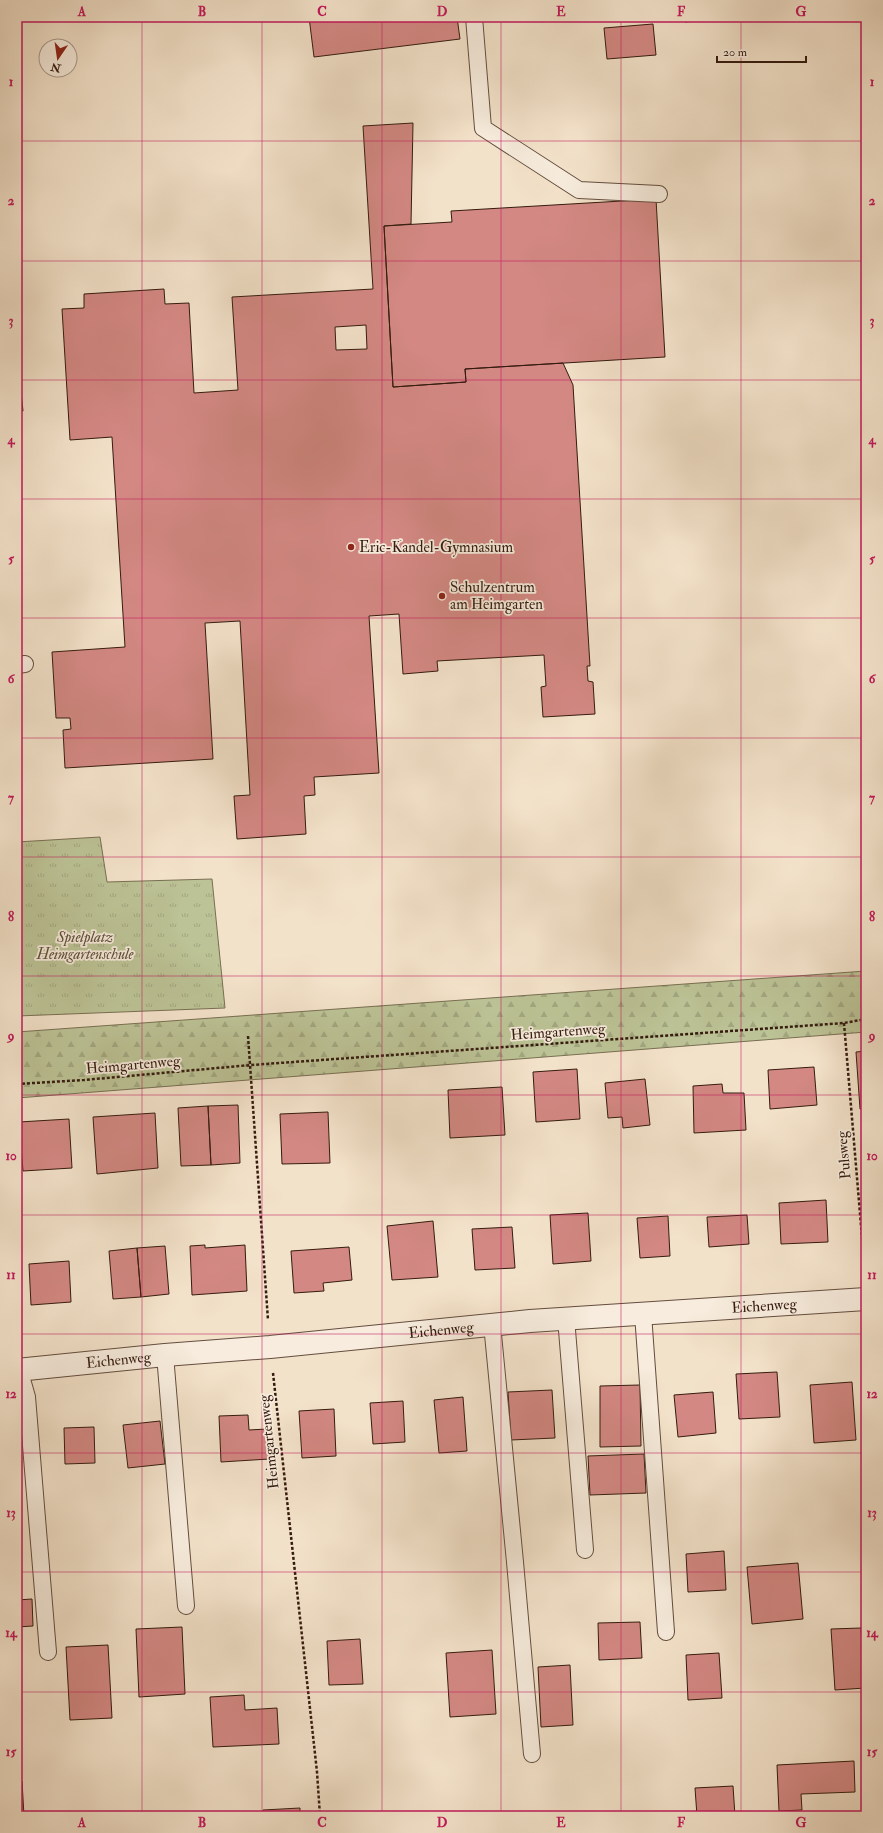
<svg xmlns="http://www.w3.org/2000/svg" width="883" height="1833" font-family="'IM FELL Double Pica',serif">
<defs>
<pattern id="forest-firs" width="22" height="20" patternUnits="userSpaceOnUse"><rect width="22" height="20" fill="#bcc396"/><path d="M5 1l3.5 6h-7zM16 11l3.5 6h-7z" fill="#a2a780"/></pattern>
<pattern id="park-tufts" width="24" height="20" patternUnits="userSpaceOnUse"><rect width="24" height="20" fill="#bcc396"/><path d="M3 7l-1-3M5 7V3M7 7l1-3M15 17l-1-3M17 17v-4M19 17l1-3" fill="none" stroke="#a2a780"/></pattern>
</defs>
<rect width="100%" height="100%" fill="#f3e2ca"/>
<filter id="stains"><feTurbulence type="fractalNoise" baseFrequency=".005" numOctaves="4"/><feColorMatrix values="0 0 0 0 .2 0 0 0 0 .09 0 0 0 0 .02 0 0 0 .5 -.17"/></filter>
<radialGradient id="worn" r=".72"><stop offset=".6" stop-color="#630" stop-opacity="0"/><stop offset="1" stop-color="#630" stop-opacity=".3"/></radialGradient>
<path fill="url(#forest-firs)" stroke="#786f52" d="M866,971V1032L17,1098V1032Z"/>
<path fill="url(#park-tufts)" stroke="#786f52" d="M100,837L107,882L212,879L225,1008L17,1016V842Z"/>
<path fill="#d38883" stroke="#351b0f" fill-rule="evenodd" d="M309,17H457L460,39L314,57Z
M684,17H734L685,22Z
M653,24L656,55L607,59L604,28Z
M413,123L411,224L384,226L393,387L466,382L465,369L563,363L573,385L590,666H587L588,681L593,682L595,714L543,717L541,687L546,686L544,655L437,661L438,671L403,674L399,614L369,616L379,773L314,777L315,795L304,796L306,834L237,839L234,796L250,795L240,621L205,623L213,759L65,768L63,730L71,729L70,718H56L52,652L125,647L112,437L70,440L62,309L84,308V294L164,289L165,304L189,303L194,393L238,390L232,297L373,289L363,126ZM366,325L367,349L336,350L335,327Z
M656,199L665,357L465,369L466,382L393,387L384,226L452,222L451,211Z
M17,354L23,411H17Z
M866,1051V1108L860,1109L856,1052Z
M814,1067L817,1105L770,1109L768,1070Z
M577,1069L580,1119L536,1122L533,1072Z
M645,1079L650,1125L623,1128L622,1117L608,1118L605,1083Z
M722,1084L723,1093H744L746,1130L694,1133L693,1086Z
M502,1087L505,1135L450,1138L448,1090Z
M238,1105L240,1163L211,1165L208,1106Z
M208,1106L211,1165L181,1166L178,1108Z
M328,1112L330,1163L282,1164L280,1114Z
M155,1113L158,1168L97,1174L93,1117Z
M69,1119L72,1168L23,1171L19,1122Z
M826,1200L828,1242L781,1244L779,1203Z
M588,1213L591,1261L553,1264L550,1215Z
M747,1215L749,1244L709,1247L707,1217Z
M668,1216L670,1256L640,1258L637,1218Z
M433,1221L438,1277L392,1280L387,1226Z
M512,1227L515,1268L475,1270L472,1229Z
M205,1245V1248L245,1245L247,1291L192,1295L190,1246Z
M165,1246L169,1294L141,1297L137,1248Z
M349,1247L352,1280L323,1283L324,1291L294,1293L291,1251Z
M137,1248L141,1297L113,1299L109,1251Z
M69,1261L71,1302L31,1305L29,1264Z
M777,1372L780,1417L739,1419L736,1374Z
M852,1382L856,1440L814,1443L810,1385Z
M640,1385L641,1446L600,1447V1386Z
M552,1390L555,1438L511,1440L508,1392Z
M713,1392L716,1433L678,1437L674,1395Z
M463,1397L467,1451L439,1453L434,1400Z
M403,1401L405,1442L373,1444L370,1403Z
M334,1409L336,1456L302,1458L299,1411Z
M248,1415L249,1430L267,1429L269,1459L221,1462L219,1416Z
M160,1421L165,1464L128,1468L123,1425Z
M94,1427L95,1463L65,1464L64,1428Z
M644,1454L646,1493L590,1495L588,1456Z
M724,1551L726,1590L688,1592L686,1554Z
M798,1563L803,1619L752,1624L747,1567Z
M32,1599L33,1626L17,1627V1600Z
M640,1622L642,1658L599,1660L598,1623Z
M182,1627L185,1694L139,1697L136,1629Z
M861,1628L865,1688L835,1690L831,1629Z
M360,1639L363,1684L329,1685L327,1641Z
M108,1645L112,1718L70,1720L66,1647Z
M492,1650L496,1714L450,1717L446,1653Z
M719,1653L722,1698L688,1700L686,1655Z
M570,1665L573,1725L541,1727L538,1667Z
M244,1695L245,1710L277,1708L279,1744L213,1747L210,1697Z
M854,1761L855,1792L801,1794L802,1810L779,1811L777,1765Z
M17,1781H22L24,1816H17Z
M733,1786L735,1816H697L695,1788Z
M300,1808V1816H263V1810Z
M579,1813V1816H533V1815Z"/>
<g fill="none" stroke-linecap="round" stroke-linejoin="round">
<g stroke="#644d3e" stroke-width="18">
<path id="lane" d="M474,17L483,128L579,190L659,194
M17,665L25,664
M643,1314L666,1632
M566,1318L585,1550
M492,1324L515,1562L532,1754
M165,1355L186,1606
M19,1369L27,1397L48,1652"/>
</g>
<g stroke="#644d3e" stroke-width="24">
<g id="street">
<path id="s1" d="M17,1370L165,1355L270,1347L530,1321L866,1299"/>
</g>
</g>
<path stroke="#351b0f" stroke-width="2.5" stroke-dasharray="3 2" stroke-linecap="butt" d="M844,1023L865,1273
M248,1036L268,1320
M17,1084L84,1080L251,1065L844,1023L866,1019
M273,1373L317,1772L320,1816"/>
<use href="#lane" stroke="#f7ecdd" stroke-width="16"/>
<use href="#street" stroke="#f7ecdd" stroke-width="22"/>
</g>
<path fill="none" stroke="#c2185b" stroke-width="1" stroke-opacity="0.55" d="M142,17V1816M262,17V1816M382,17V1816M501,17V1816M621,17V1816M741,17V1816M17,141H866M17,261H866M17,380H866M17,499H866M17,618H866M17,738H866M17,857H866M17,976H866M17,1095H866M17,1215H866M17,1334H866M17,1453H866M17,1572H866M17,1692H866"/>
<g fill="#8f2418" stroke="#f7ecdd" stroke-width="1.5">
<circle cx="351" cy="547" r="4"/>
<circle cx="442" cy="596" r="4"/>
</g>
<g text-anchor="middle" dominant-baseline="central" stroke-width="3.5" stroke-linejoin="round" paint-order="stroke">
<g font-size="15" fill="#351b0f" stroke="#f7ecdd" text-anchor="start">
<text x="359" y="547">Eric-Kandel-Gymnasium</text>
<text x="450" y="587">Schulzentrum<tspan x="450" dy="17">am Heimgarten</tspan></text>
</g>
<g font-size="15" font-style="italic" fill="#5e4d38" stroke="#f7ecdd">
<text x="85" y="937">Spielplatz<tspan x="85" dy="17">Heimgartenschule</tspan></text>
</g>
<g font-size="15" fill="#351b0f" stroke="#f7ecdd">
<text transform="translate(558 1032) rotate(-4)">Heimgartenweg</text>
<text transform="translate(133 1065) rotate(-5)">Heimgartenweg</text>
<text transform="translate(844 1155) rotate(-95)">Pulsweg</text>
<text stroke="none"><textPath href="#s1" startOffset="750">Eichenweg</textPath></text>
<text stroke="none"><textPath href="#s1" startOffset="426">Eichenweg</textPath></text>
<text stroke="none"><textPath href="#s1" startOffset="102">Eichenweg</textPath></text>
<text transform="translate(269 1442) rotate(-96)">Heimgartenweg</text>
</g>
</g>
<rect width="883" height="1833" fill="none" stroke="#f3e2ca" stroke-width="44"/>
<g transform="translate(58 58) rotate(193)"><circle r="19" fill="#f7ecdd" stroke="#a9988b"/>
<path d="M0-3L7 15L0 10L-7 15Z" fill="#8f2418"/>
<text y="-6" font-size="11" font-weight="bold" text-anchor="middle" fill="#351b0f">N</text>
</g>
<path d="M717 56v6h89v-6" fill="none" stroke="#351b0f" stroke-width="2"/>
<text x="723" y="56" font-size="12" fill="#351b0f" stroke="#f7ecdd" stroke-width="3" paint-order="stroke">20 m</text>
<rect x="22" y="22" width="839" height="1789" fill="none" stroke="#c2185b" stroke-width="1.5"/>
<g font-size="13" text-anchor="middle" font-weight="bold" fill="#c2185b">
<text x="82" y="16">A</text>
<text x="202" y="16">B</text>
<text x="322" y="16">C</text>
<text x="442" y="16">D</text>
<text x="561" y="16">E</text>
<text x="681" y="16">F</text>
<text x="801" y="16">G</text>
<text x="11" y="86">1</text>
<text x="872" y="86">1</text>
<text x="11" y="205">2</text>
<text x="872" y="205">2</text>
<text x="11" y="325">3</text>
<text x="872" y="325">3</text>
<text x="11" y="444">4</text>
<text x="872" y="444">4</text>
<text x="11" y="563">5</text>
<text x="872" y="563">5</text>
<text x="11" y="683">6</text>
<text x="872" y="683">6</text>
<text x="11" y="802">7</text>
<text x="872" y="802">7</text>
<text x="11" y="921">8</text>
<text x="872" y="921">8</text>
<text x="11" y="1040">9</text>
<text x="872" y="1040">9</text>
<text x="11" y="1160">10</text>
<text x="872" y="1160">10</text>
<text x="11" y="1279">11</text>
<text x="872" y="1279">11</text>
<text x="11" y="1398">12</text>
<text x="872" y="1398">12</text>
<text x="11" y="1517">13</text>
<text x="872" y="1517">13</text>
<text x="11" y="1637">14</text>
<text x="872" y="1637">14</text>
<text x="11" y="1756">15</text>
<text x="872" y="1756">15</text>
<text x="82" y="1827">A</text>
<text x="202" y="1827">B</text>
<text x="322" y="1827">C</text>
<text x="442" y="1827">D</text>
<text x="561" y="1827">E</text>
<text x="681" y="1827">F</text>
<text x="801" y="1827">G</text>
</g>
<rect width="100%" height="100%" filter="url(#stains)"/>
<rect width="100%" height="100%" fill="url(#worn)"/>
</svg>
